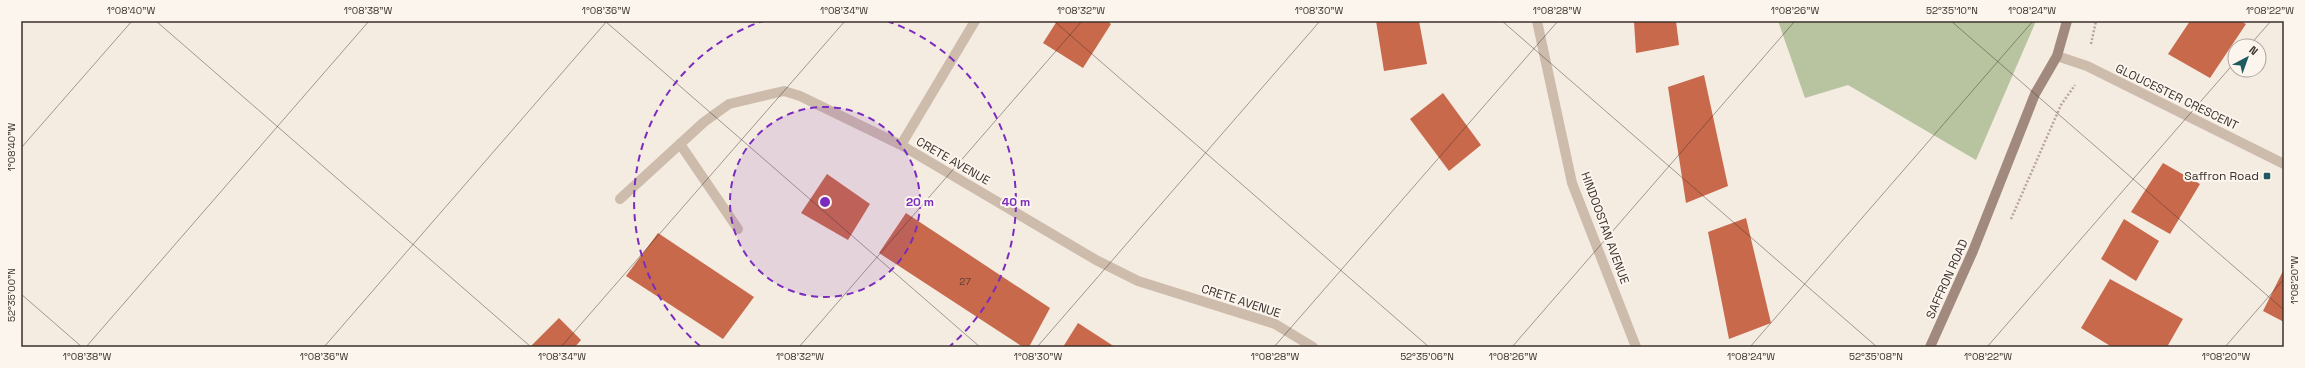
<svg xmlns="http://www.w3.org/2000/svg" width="2305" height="368" font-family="'Space Grotesk',sans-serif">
<rect width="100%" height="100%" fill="#f4ebe1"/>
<path fill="#b8c4a0" d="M1778,21H2036L1976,160L1848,85L1805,98Z"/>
<path fill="#c8694b" d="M1057,21H1107L1111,24L1083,68L1043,43Z
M1376,21H1419L1427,64L1384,71Z
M1634,21H1676L1679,45L1636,53Z
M2190,21H2240L2246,24L2210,78L2168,54Z
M1704,75L1728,186L1686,203L1668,87Z
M1443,93L1481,145L1449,171L1410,119Z
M2163,163L2200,184L2170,234L2131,212Z
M827,174L870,204L848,240L801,213Z
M906,213L1050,308L1029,347H1023L879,253Z
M1746,218L1771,323L1729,339L1708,232Z
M2124,219L2159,241L2136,281L2101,259Z
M658,233L754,297L723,339L626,276Z
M2284,269V322L2263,311Z
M2110,279L2183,319L2167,347H2112L2081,328Z
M559,318L581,340L575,347H530Z
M1078,323L1115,347H1063Z"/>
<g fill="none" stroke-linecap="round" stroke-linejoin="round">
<path stroke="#b9a596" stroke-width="2.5" stroke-dasharray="2 2" stroke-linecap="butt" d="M2091,44L2096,21
M2011,219L2061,105L2075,85"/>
<path stroke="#cdbbac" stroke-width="10" d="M680,144L738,229"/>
<path stroke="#cdbbac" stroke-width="10" d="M1537,21L1572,183L1636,347
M901,145L975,21
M620,199L704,122L729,104L784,91L800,96L901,145L1096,260L1138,281L1275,324L1313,347"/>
<path stroke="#cdbbac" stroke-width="10" d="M2057,56L2087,66L2284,164"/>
<path stroke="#a18a7d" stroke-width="10" d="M1930,347L1973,251L2035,94L2057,56L2067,21"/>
</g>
<path fill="none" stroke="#3b302b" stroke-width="1" stroke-opacity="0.45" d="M156,21L531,347M605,21L980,347M1054,21L1429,347M1502,21L1877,347M1951,21L2284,310M2249,46L2271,21M21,148L132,21M21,294L82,347M86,347L369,21M324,347L607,21M561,347L845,21M799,347L1082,21M1037,347L1320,21M1274,347L1558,21M1512,347L1795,21M1750,347L2033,21M1987,347L2235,62M2225,347L2284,279"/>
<circle cx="825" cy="202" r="95" fill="#7b2cbf" fill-opacity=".12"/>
<g fill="none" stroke="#7b2cbf" stroke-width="2" stroke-dasharray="7 5">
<circle cx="825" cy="202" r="95"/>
<path d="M700 346A191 191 0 0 1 763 21M887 21A191 191 0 0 1 950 346"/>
</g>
<rect fill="#1f5a5e" stroke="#fbf5ee" stroke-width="1.5" x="2263" y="172" width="8" height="8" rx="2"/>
<g text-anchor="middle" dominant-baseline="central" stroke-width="4" stroke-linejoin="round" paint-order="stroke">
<g font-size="10" fill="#5e3e33">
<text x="965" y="281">27</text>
</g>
<g font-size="12" fill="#3b302b" stroke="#fbf5ee">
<text transform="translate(2177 97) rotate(26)">GLOUCESTER CRESCENT</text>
<text transform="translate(953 161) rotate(30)">CRETE AVENUE</text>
<text transform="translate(1605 228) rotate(70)">HINDOOSTAN AVENUE</text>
<text transform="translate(1947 279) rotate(-66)">SAFFRON ROAD</text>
<text transform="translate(1241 301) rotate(18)">CRETE AVENUE</text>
</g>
<g font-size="12" fill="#3b302b" stroke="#fbf5ee" text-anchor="end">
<text x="2259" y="176">Saffron Road</text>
</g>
</g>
<circle cx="825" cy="202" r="6" fill="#7b2cbf" stroke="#fbf5ee" stroke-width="2"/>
<g font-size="12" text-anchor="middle" font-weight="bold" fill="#7b2cbf" stroke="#fbf5ee" stroke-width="4" stroke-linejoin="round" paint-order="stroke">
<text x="920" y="206">20 m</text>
<text x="1016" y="206">40 m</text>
</g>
<rect width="2305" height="368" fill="none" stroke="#fbf5ee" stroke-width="44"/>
<g transform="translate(2247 58) rotate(41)"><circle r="19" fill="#fbf5ee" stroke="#aea6a0"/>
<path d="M0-3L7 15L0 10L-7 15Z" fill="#1f5a5e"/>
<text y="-6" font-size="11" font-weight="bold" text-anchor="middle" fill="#3b302b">N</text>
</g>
<rect x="22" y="22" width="2261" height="324" fill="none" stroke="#3b302b" stroke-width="1.5"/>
<g font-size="10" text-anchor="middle" fill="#3b302b">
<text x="131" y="14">1°08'40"W</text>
<text x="368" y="14">1°08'38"W</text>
<text x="606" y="14">1°08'36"W</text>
<text x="844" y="14">1°08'34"W</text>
<text x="1081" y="14">1°08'32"W</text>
<text x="1319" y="14">1°08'30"W</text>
<text x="1557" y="14">1°08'28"W</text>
<text x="1795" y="14">1°08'26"W</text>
<text x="1952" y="14">52°35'10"N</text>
<text x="2032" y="14">1°08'24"W</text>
<text x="2270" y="14">1°08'22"W</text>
<text transform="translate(11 147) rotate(-90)" y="4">1°08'40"W</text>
<text transform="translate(2294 280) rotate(-90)" y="4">1°08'20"W</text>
<text transform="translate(11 295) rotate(-90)" y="4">52°35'00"N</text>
<text x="87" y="360">1°08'38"W</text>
<text x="324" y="360">1°08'36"W</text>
<text x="562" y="360">1°08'34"W</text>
<text x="800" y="360">1°08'32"W</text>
<text x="1038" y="360">1°08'30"W</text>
<text x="1275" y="360">1°08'28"W</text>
<text x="1427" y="360">52°35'06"N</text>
<text x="1513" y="360">1°08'26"W</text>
<text x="1751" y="360">1°08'24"W</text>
<text x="1876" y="360">52°35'08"N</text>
<text x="1988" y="360">1°08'22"W</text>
<text x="2226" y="360">1°08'20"W</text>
</g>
</svg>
